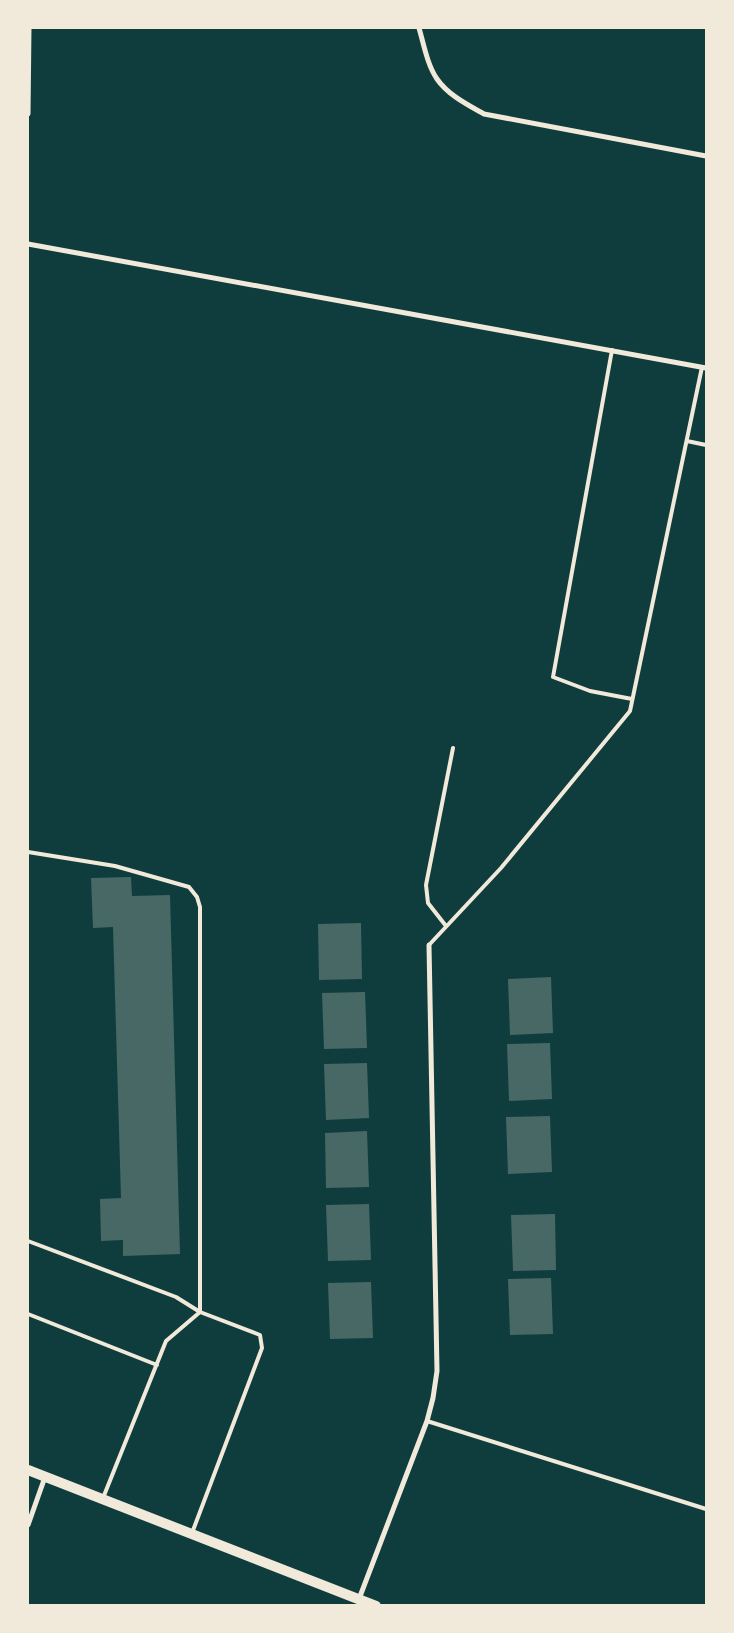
<svg xmlns="http://www.w3.org/2000/svg" width="734" height="1633" font-family="Karla,sans-serif">
<rect width="100%" height="100%" fill="#0f3d3e"/>
<path fill="#486865" d="M131,877L132,896L170,895L180,1254L123,1256V1240L101,1241L100,1199L121,1198L113,927L93,928L91,878Z
M361,923L362,979L319,980L318,924Z
M551,977L553,1033L510,1035L508,979Z
M365,992L367,1048L324,1049L322,993Z
M550,1043L552,1099L509,1101L507,1044Z
M367,1063L369,1118L326,1120L324,1064Z
M550,1116L552,1172L508,1174L506,1117Z
M367,1131L369,1187L326,1188L325,1133Z
M369,1204L371,1260L328,1261L326,1205Z
M555,1214L556,1270L513,1271L511,1215Z
M551,1278L553,1334L510,1335L508,1279Z
M371,1282L373,1338L330,1339L328,1283Z"/>
<g fill="none" stroke-linecap="round" stroke-linejoin="round">
<path stroke="#f1e9da" stroke-width="4" d="M612,350L553,677L590,691L632,699
M687,441L706,445
M28,852L115,866L189,887L197,897L200,907V1312
M446,926L428,903L426,885L453,748
M429,945L501,868L630,711L702,367
M28,1241L176,1297L200,1312
M28,1314L157,1365
M427,1421L706,1509
M103,1498L166,1341L200,1312L260,1335L262,1348L192,1533"/>
<path stroke="#f1e9da" stroke-width="5" d="M419,28C424,45 427,64 437,79C448,95 468,105 484,114L706,156
M28,114L29,28
M28,244L706,368
M28,1525L45,1477
M359,1599L427,1421L433,1398L437,1371L429,945"/>
<path stroke="#f1e9da" stroke-width="10" d="M28,1470L376,1606"/>
</g>
<rect width="734" height="1633" fill="none" stroke="#f1e9da" stroke-width="58"/>
</svg>
